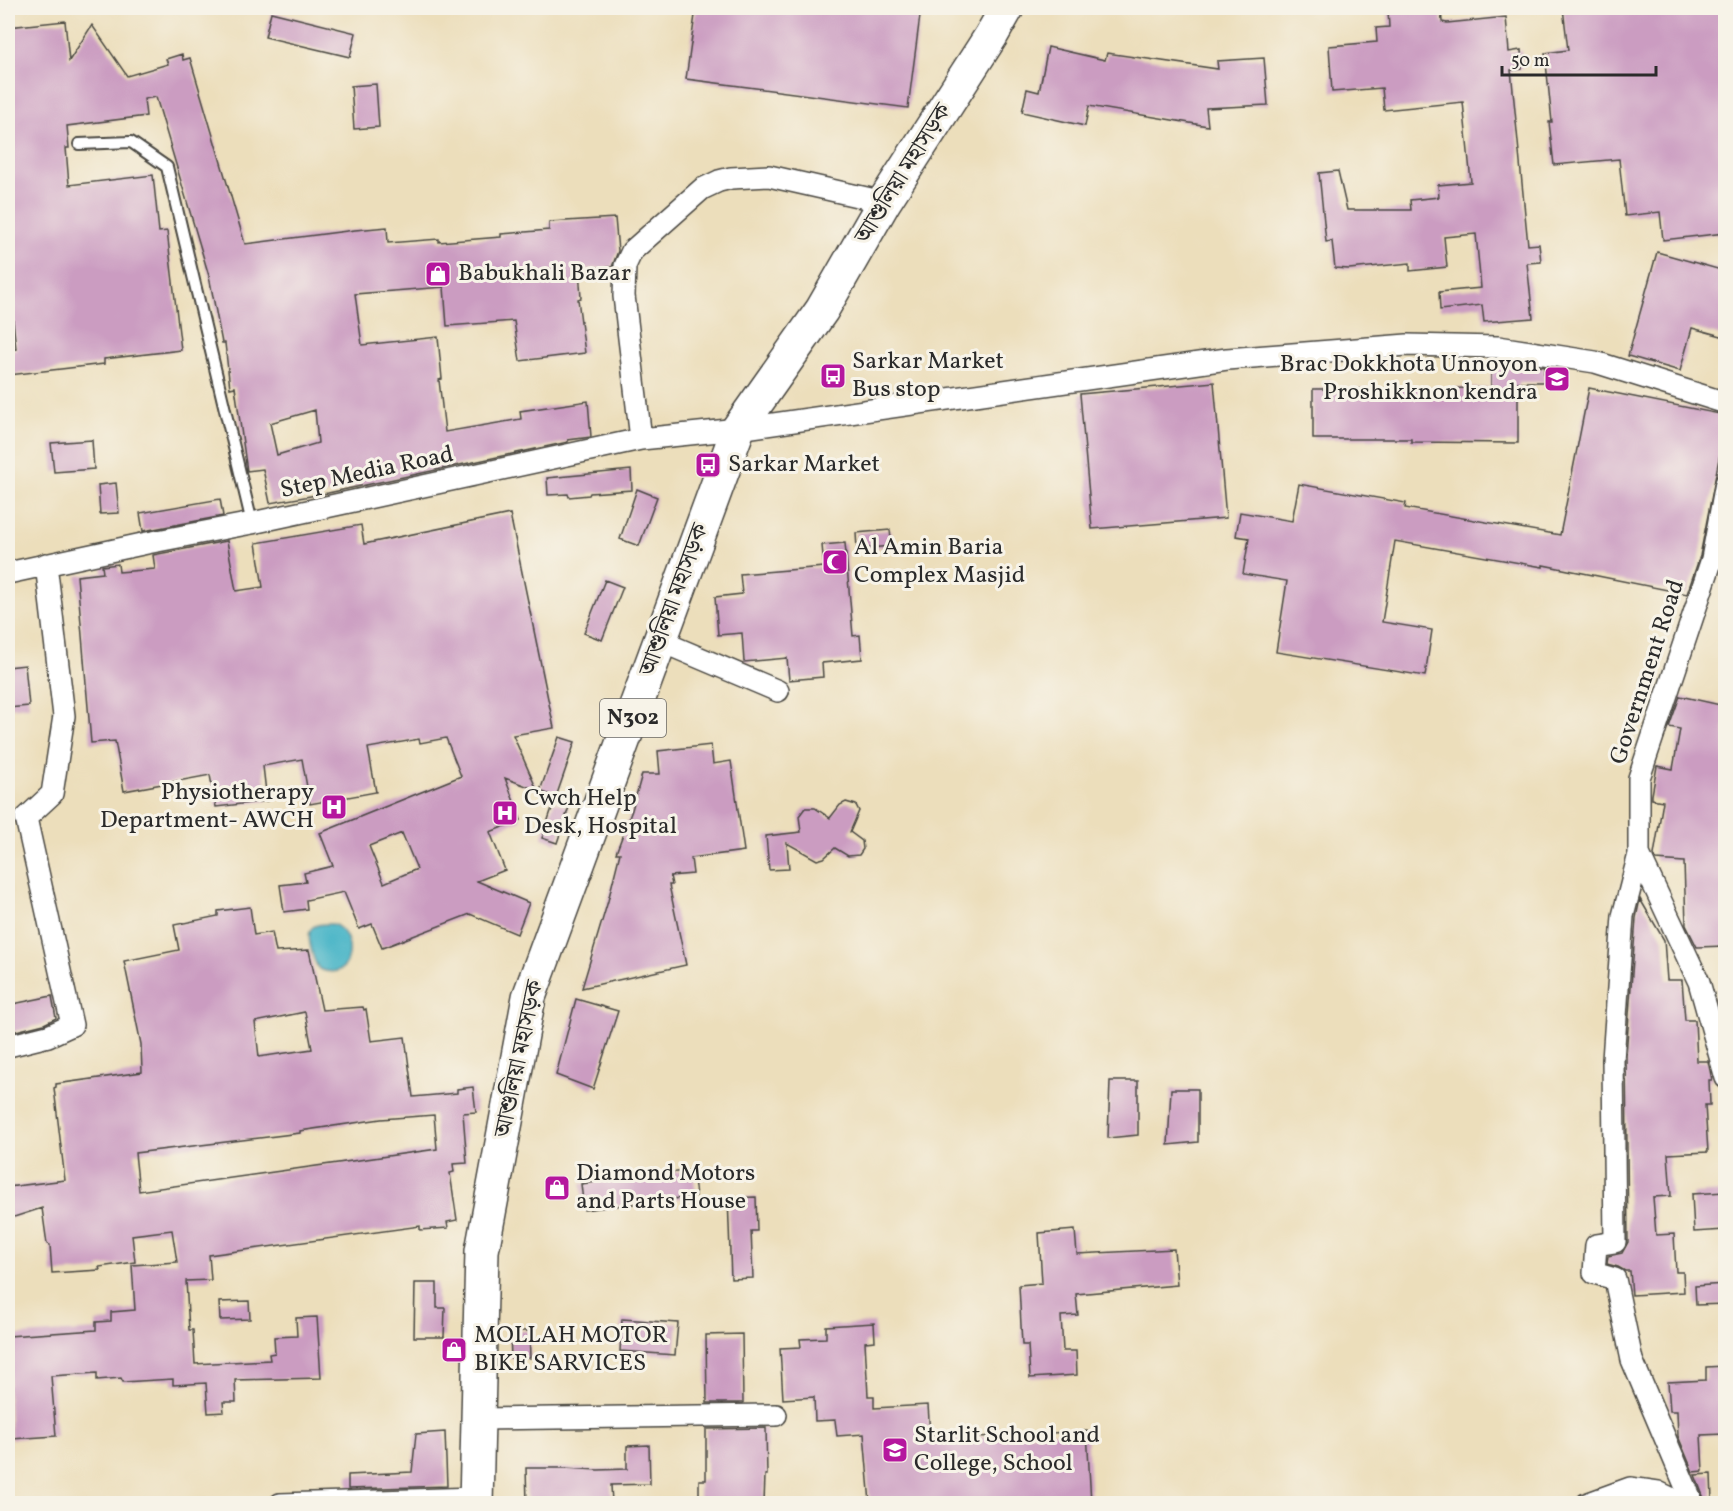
<svg xmlns="http://www.w3.org/2000/svg" width="1733" height="1511" font-family="Vollkorn,'Noto Serif Bengali',serif">
<rect width="100%" height="100%" fill="#f7f3e8"/>
<filter id="ink" filterUnits="userSpaceOnUse"><feTurbulence type="fractalNoise" baseFrequency=".0167" numOctaves="2"/><feDisplacementMap in="SourceGraphic" scale="12" xChannelSelector="R" yChannelSelector="G"/><feConvolveMatrix kernelMatrix="1 2 1 2 8 2 1 2 1" color-interpolation-filters="sRGB"/></filter>
<filter id="wash" filterUnits="userSpaceOnUse"><feTurbulence type="fractalNoise" baseFrequency=".008" numOctaves="4" result="noise"/><feDisplacementMap in="SourceGraphic" scale="24" xChannelSelector="R" yChannelSelector="G"/><feGaussianBlur stdDeviation="1.35" result="paint"/><feColorMatrix in="noise" values="0 0 0 0 0 0 0 0 0 0 0 0 0 0 0 0 0 1.4 0 .05"/><feComposite in="paint" operator="in"/></filter>
<g filter="url(#wash)">
<rect width="100%" height="100%" fill="#ecdebb"/>
<path fill="#4ab5c7" stroke="#3a7079" stroke-width="1.5" d="M333,924C358,934 355,984 319,969C314,962 304,933 313,927C318,923 327,924 333,924Z"/>
<g id="blocks">
<path fill="#cb9cc1" fill-rule="evenodd" d="M696,8H921L908,108L686,79Z
M1419,8H1441L1442,22L1447,23L1506,17L1509,52L1521,50L1522,69L1511,70L1528,245L1539,244L1541,262L1527,263L1533,318L1484,322L1482,305L1440,310L1439,292L1481,288L1476,234L1444,237L1447,267L1410,271V263L1349,269L1335,268L1332,241L1326,242L1319,173L1338,171L1347,210H1411L1410,200L1439,197L1438,185L1471,182L1463,102L1384,110L1382,88L1332,92L1329,46L1377,42L1376,28L1389,27L1388,10Z
M1563,8H1725V233L1663,240L1660,212L1625,216L1619,159L1554,165L1549,122H1552L1545,53L1568,50Z
M271,12L356,33L350,57L265,37Z
M65,21L69,61L92,25L127,76L168,64L166,59L182,54L183,60L190,58L245,244L355,230L387,227L388,243L439,239V242L501,237V234L549,230V222L615,218L618,251L612,267L579,270L581,298L578,299L585,353L520,361L514,321L447,326L444,287L355,294L362,345L438,337L442,379L439,380L445,432L521,419L520,411L588,401L591,437L568,440V442L328,493L270,503L263,469L247,471L235,387L230,388L225,343H222L209,276L156,97L144,99L146,116L67,126L69,148H66L69,185L153,175L159,232L167,231L181,350L104,359V364L9,375L8,350L16,349L8,272V27ZM315,410L318,443L277,455L270,423Z
M1048,47L1105,60L1107,53L1218,69L1217,61L1264,58L1268,105L1206,108L1208,126L1089,106L1085,126L1022,112L1027,89L1039,92Z
M376,84L379,127L354,129L351,86Z
M1657,252L1725,271V337L1692,328L1680,371L1628,356Z
M1491,365H1530L1544,367V382H1518V443L1411,442V439H1313V389L1491,388Z
M1214,382L1226,518L1092,529L1080,394Z
M1589,388L1725,415V428L1700,556L1687,594L1543,565V567L1395,541L1382,622L1432,630L1425,676L1276,652L1287,581L1243,574L1249,538L1236,536L1240,512L1292,521L1299,484L1406,503L1405,508L1560,535Z
M92,440L94,469L54,472L51,443Z
M631,470L632,490L590,493L589,495L569,497L568,494L548,495L547,478Z
M116,483L119,513L100,514L98,485Z
M637,489L657,497L639,546L620,539Z
M220,499L223,516L143,531L140,513Z
M510,514L554,728L513,735L537,790L505,778L521,820L490,832L505,870L477,881L529,903L517,934L470,914L382,948L372,924L359,929L344,892L306,900L307,909L284,912L280,885L306,882L304,873L333,866L320,833L461,776L446,738L420,743L419,739L368,748L376,792L310,804L302,759L263,766L267,801L216,807L210,775L124,791L115,741L91,743L77,576L103,573L102,566L118,564L119,572L155,569L153,555L227,541L236,591L263,587L256,543L361,525L364,544ZM402,833L417,869L384,883L369,846Z
M890,530L892,546L857,549L856,533Z
M845,543L853,636L860,635L862,659L822,663L823,677L789,680L787,658L744,662L742,633L718,635L715,597L742,594L740,574L824,567L822,545Z
M605,580L623,587L602,640L584,633Z
M25,665L29,706L8,708V667Z
M1680,696L1725,706V946L1697,947L1686,925L1684,862L1656,860L1654,855L1663,801L1652,799V795L1657,766L1673,769L1680,729L1669,727Z
M559,737L575,742L556,797L540,791Z
M711,745L713,764L731,761L744,851L691,858L693,874L670,876L672,885H669L686,965L582,988L608,901L620,853H616L632,810L642,774H660L658,751Z
M554,802L569,807L557,843L542,838Z
M846,802L856,805L859,811L850,832L862,841L863,849L859,855L848,856L835,848L824,858L817,860L787,843L789,869L769,870L766,836L801,832L799,816L805,808H815L830,818L840,805Z
M1640,899L1664,940L1667,980H1682L1685,1020H1695L1697,1061H1708L1712,1080H1709L1710,1105H1705L1708,1152L1668,1154L1671,1196L1653,1197L1656,1235L1674,1234L1676,1272H1683L1684,1292L1632,1295L1630,1271H1625L1618,1267L1607,1264L1608,1256L1622,1253L1628,1242L1626,1056L1636,918Z
M250,907L254,935L272,932L276,952L309,950L322,1010L363,1007L364,1010L366,1009L371,1041L405,1037L413,1097L457,1093V1089L473,1087L476,1112L463,1113L467,1163L453,1164L454,1172L450,1173L457,1220L447,1222L448,1228L420,1230V1226L209,1255L211,1280L186,1281L189,1330H193L195,1364L270,1360L269,1354L275,1353L274,1337L297,1336L296,1318L317,1317L321,1378L235,1380L236,1402H223L224,1412L208,1413L206,1383L173,1385V1379L123,1382L121,1378L97,1380V1373L51,1376L56,1436L11,1439L8,1390V1385L10,1384L8,1336L96,1330V1322L111,1321V1312L135,1310L132,1265L177,1262L172,1230L132,1235L135,1262L99,1267L100,1270L52,1273L50,1245L47,1244L42,1208L8,1219V1187L65,1180L54,1088L56,1087V1084L142,1072L141,1044L124,961L179,950L174,925L218,916V911ZM305,1012L312,1049L259,1057L255,1022ZM434,1115L437,1149L139,1191L135,1153L300,1133V1131L381,1119Z
M52,996L56,1018L44,1024L8,1033V1005Z
M576,999L618,1011L593,1089L556,1075Z
M1110,1081H1138V1135L1108,1138Z
M1171,1089H1198V1142L1168,1145Z
M693,1170L696,1196L584,1210L581,1184Z
M1725,1192V1230L1694,1232L1692,1194Z
M756,1197L757,1231H751L753,1278L731,1279L728,1198Z
M1075,1230L1077,1254L1174,1249L1177,1285L1076,1294L1078,1315L1061,1316L1063,1351H1076L1077,1375L1030,1378L1028,1345H1022L1019,1285L1042,1283L1039,1233Z
M415,1283H437V1308H445L444,1337H414Z
M1725,1284V1304L1696,1305L1695,1286Z
M249,1301L250,1319L220,1320L219,1302Z
M622,1319L678,1323L675,1355L620,1351Z
M874,1323L875,1341L865,1342L868,1396H874V1408L928,1405L930,1435L978,1432V1437L1087,1431L1091,1503H870L864,1434L837,1436L835,1420L815,1421L814,1397L783,1399L780,1348L801,1347L800,1339L826,1338V1326Z
M510,1331H529L530,1358H511Z
M742,1334L743,1403H707L706,1335Z
M1725,1366V1389H1722L1724,1434L1701,1435L1703,1471L1693,1472L1678,1436L1677,1411H1670L1668,1382L1706,1380V1367Z
M766,1428L767,1475H765L764,1503H699V1480H706V1429Z
M445,1432L447,1486L348,1489V1475L412,1472L416,1434Z
M649,1445L650,1484L611,1485L612,1503H527L526,1468H564L598,1470L627,1469V1446Z
M1711,1474L1712,1501H1705L1695,1475Z"/>
</g>
</g>
<g filter="url(#ink)">
<use href="#blocks" fill-opacity="0" stroke="#484641" stroke-width="1.5"/>
<g fill="none" stroke-linecap="round" stroke-linejoin="round">
<g stroke="#484641" stroke-width="14">
<path id="lane" d="M79,144L131,142L167,167L252,523"/>
</g>
<g stroke="#484641" stroke-width="24">
<path id="street" d="M641,439L624,296L625,266L632,251L702,189L719,181L731,178L769,176L884,202
M1726,483L1712,559L1639,778V854L1699,982L1726,1078
M8,573L147,543L252,523L641,439L738,429L1227,359L1407,345L1498,347L1595,362L1726,403
M660,641L778,691
M1639,854L1623,916L1613,1060L1615,1242L1596,1245L1594,1273L1615,1279L1632,1360L1693,1504
M8,1046L48,1036L72,1025L26,818L52,794L64,716L46,564
M478,1419L776,1415
M280,1504L476,1498
M1586,1504L1630,1488L1658,1492L1683,1504"/>
</g>
<g stroke="#484641" stroke-width="36">
<path id="highway" d="M476,1504L482,1251L529,997L738,429L822,310L884,202L991,36L1007,8"/>
</g>
<use href="#lane" stroke="#fff" stroke-width="10"/>
<use href="#street" stroke="#fff" stroke-width="21"/>
<use href="#highway" stroke="#fff" stroke-width="33"/>
</g>
</g>
<defs>
<g id="shop-square" transform="scale(1.35)"><rect x="-9" y="-9" width="18" height="18" rx="4" fill="#b5179e" stroke="#f7f3e8"/><path d="M-5-2.5h2.3a2.7 3.5 0 0 1 5.4 0H5L5.5 6h-11ZM-1.5-2.5h3a1.5 2.3 0 0 0-3 0Z" fill="#fff"/></g>
<g id="bus-square" transform="scale(1.35)"><rect x="-9" y="-9" width="18" height="18" rx="4" fill="#b5179e" stroke="#f7f3e8"/><path d="M-5-6H5V4H4V6H2V4H-2V6H-4V4H-5ZM-3.5-4V0h7V-4ZM-3.5 1.2v1.5H-2V1.2ZM2 1.2v1.5H3.5V1.2Z" fill="#fff"/></g>
<g id="school-square" transform="scale(1.35)"><rect x="-9" y="-9" width="18" height="18" rx="4" fill="#b5179e" stroke="#f7f3e8"/><path d="M0-5L7-2L0 1L-7-2ZM-4 1L0 2.5L4 1V4Q0 6-4 4Z" fill="#fff"/></g>
<g id="mosque-square" transform="scale(1.35)"><rect x="-9" y="-9" width="18" height="18" rx="4" fill="#b5179e" stroke="#f7f3e8"/><path d="M3.5-4.9A6 6 0 1 0 3.5 4.9A5 5 0 1 1 3.5-4.9Z" fill="#fff"/></g>
<g id="hospital-square" transform="scale(1.35)"><rect x="-9" y="-9" width="18" height="18" rx="4" fill="#b5179e" stroke="#f7f3e8"/><path d="M-5-5h3v3.5h4V-5h3V5h-3V1.5h-4V5h-3Z" fill="#fff"/></g>
</defs>
<g fill-rule="evenodd">
<use href="#shop-square" x="438" y="274"/>
<use href="#bus-square" x="833" y="376"/>
<use href="#school-square" x="1557" y="379"/>
<use href="#bus-square" x="708" y="465"/>
<use href="#mosque-square" x="835" y="562"/>
<use href="#hospital-square" x="334" y="807"/>
<use href="#hospital-square" x="505" y="813"/>
<use href="#shop-square" x="557" y="1188"/>
<use href="#shop-square" x="454" y="1350"/>
<use href="#school-square" x="895" y="1450"/>
</g>
<g text-anchor="middle" dominant-baseline="central" stroke-width="6" stroke-linejoin="round" paint-order="stroke">
<rect fill="#f7f3e8" stroke="#686764" stroke-width="1.5" x="600" y="699" width="66" height="38" rx="4.5"/>
<g font-size="22" font-weight="bold" fill="#2b2b2b">
<text x="633" y="718">N302</text>
</g>
<g font-size="24" fill="#2b2b2b" stroke="#f7f3e8">
<text transform="translate(904 174) rotate(-58)">আশুলিয়া মহাসড়ক</text>
<text transform="translate(367 473) rotate(-12)">Step Media Road</text>
<text transform="translate(675 600) rotate(-70)">আশুলিয়া মহাসড়ক</text>
<text transform="translate(1648 672) rotate(-72)">Government Road</text>
<text transform="translate(520 1059) rotate(-78)">আশুলিয়া মহাসড়ক</text>
</g>
<g font-size="24" fill="#2b2b2b" stroke="#f7f3e8" text-anchor="start">
<text x="458" y="274">Babukhali Bazar</text>
<text x="852" y="362">Sarkar Market<tspan x="852" dy="28">Bus stop</tspan></text>
<text x="1538" y="365" text-anchor="end">Brac Dokkhota Unnoyon<tspan x="1538" dy="28">Proshikknon kendra</tspan></text>
<text x="728" y="465">Sarkar Market</text>
<text x="854" y="548">Al Amin Baria<tspan x="854" dy="28">Complex Masjid</tspan></text>
<text x="314" y="793" text-anchor="end">Physiotherapy<tspan x="314" dy="28">Department- AWCH</tspan></text>
<text x="524" y="799">Cwch Help<tspan x="524" dy="28">Desk, Hospital</tspan></text>
<text x="576" y="1174">Diamond Motors<tspan x="576" dy="28">and Parts House</tspan></text>
<text x="474" y="1336">MOLLAH MOTOR<tspan x="474" dy="28">BIKE SARVICES</tspan></text>
<text x="914" y="1436">Starlit School and<tspan x="914" dy="28">College, School</tspan></text>
</g>
</g>
<rect width="1733" height="1511" fill="none" stroke="#f7f3e8" stroke-width="30"/>
<path d="M1502 66v9h154v-9" fill="none" stroke="#2b2b2b" stroke-width="3"/>
<text x="1511" y="66" font-size="18" fill="#2b2b2b" stroke="#f7f3e8" stroke-width="4.5" paint-order="stroke">50 m</text>
</svg>
